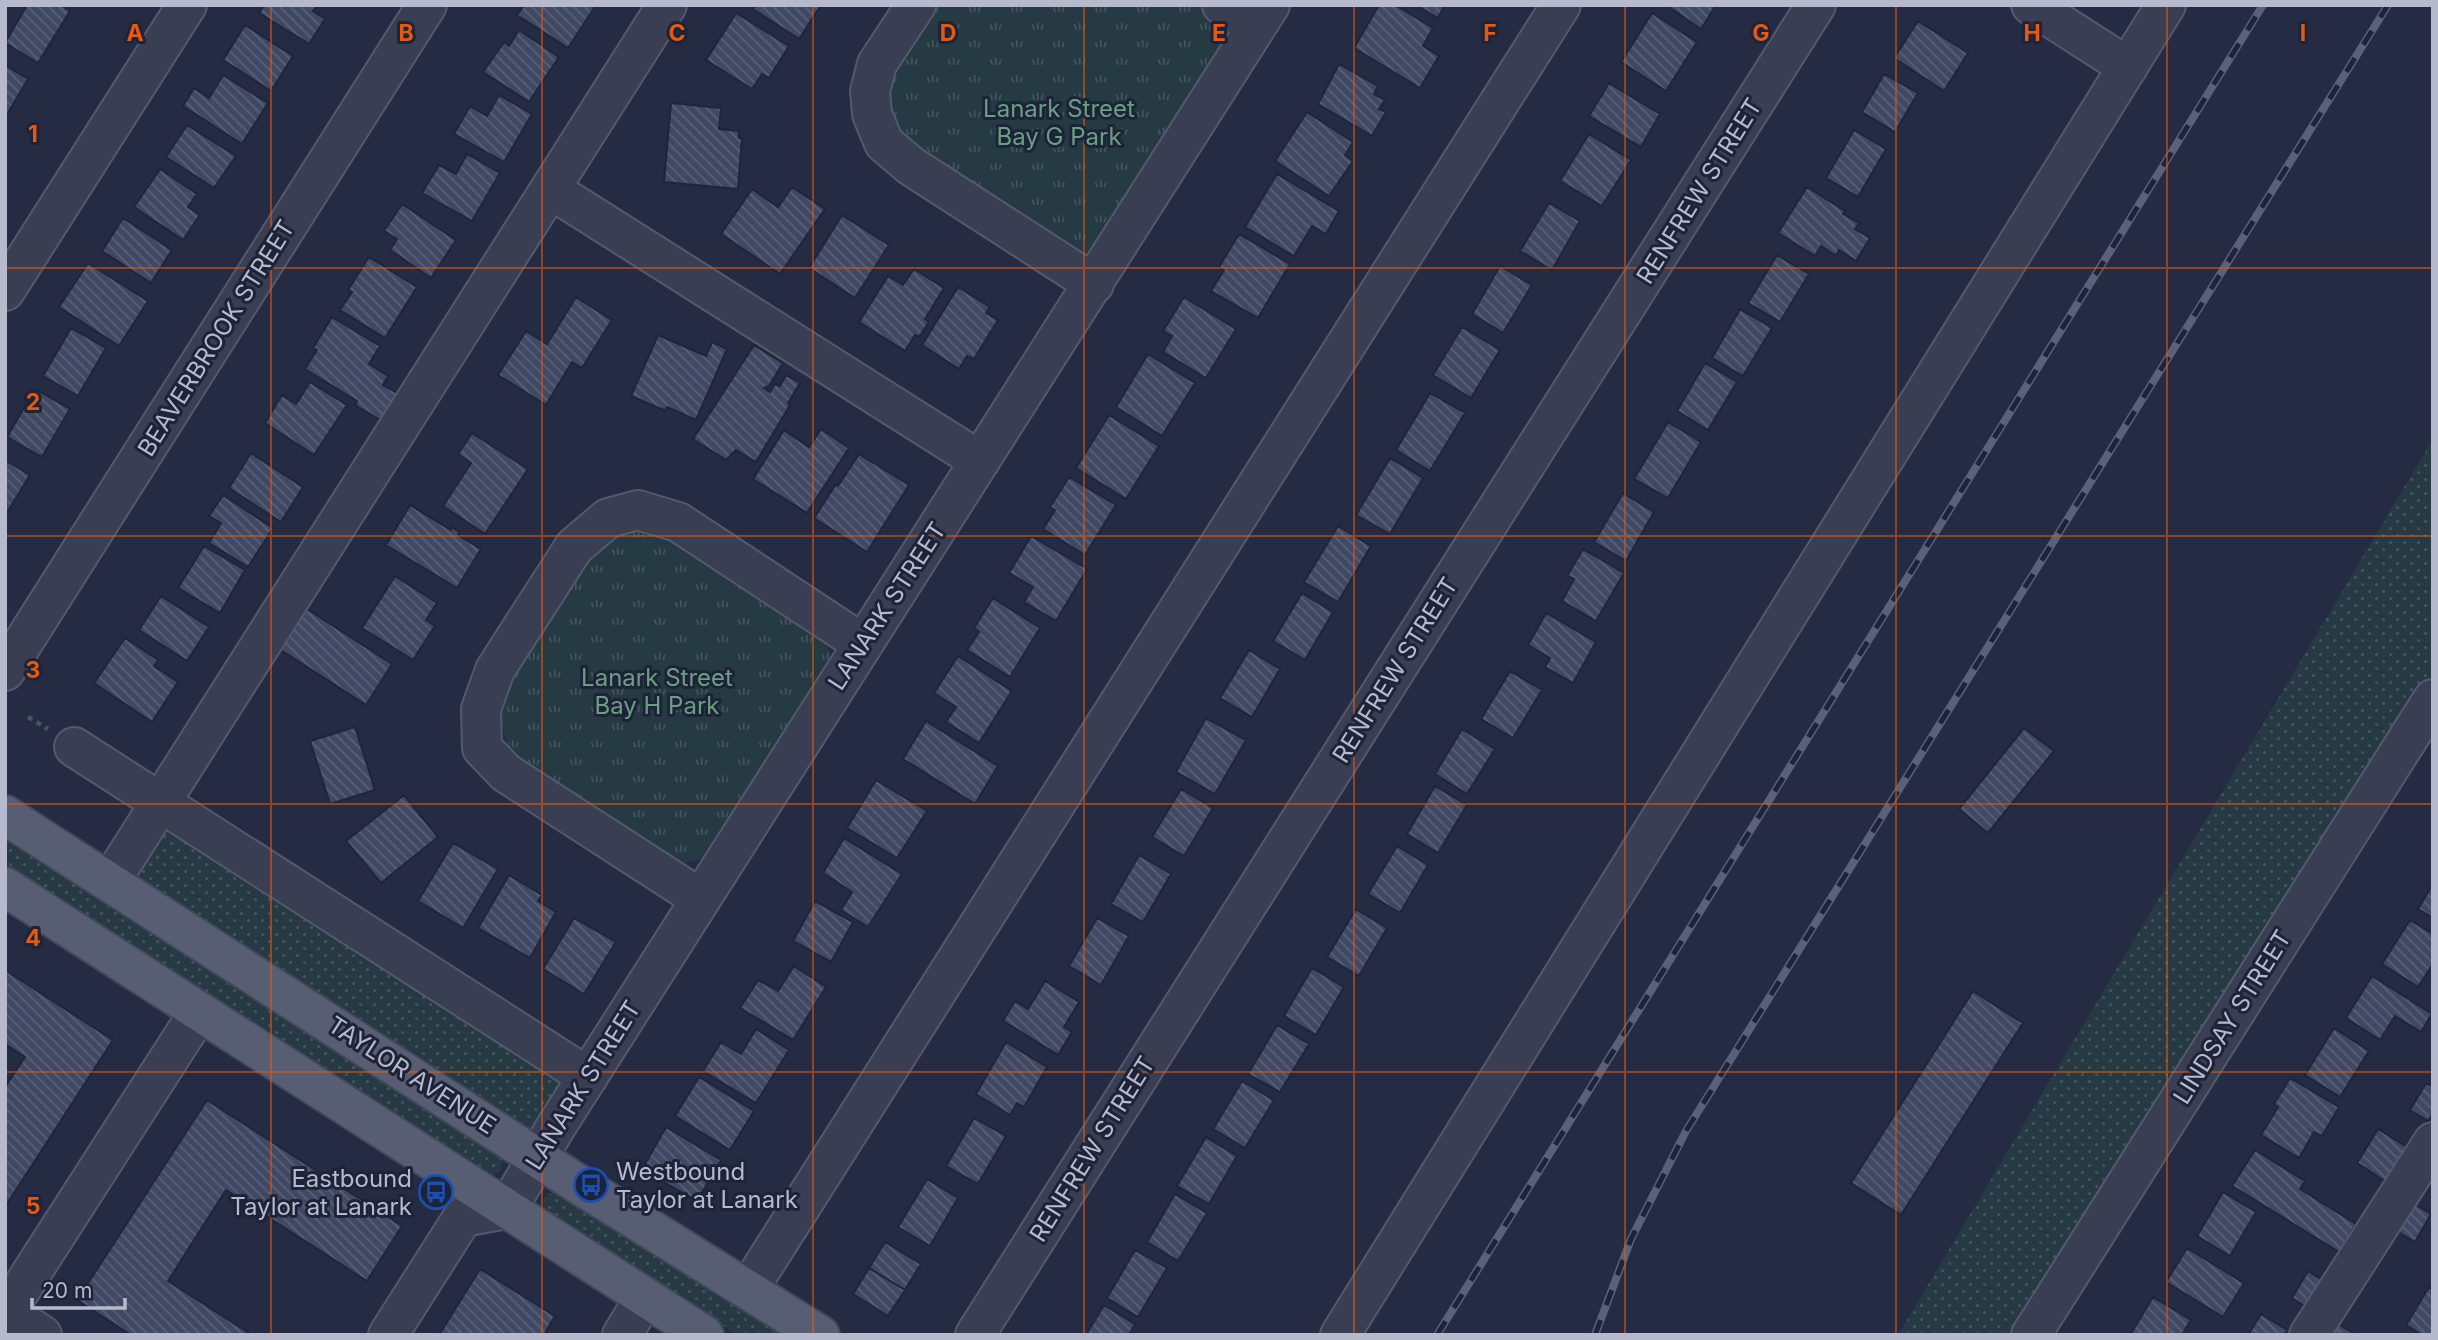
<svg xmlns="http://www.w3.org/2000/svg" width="2438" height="1340" font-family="Inter,sans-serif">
<defs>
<pattern id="grass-dots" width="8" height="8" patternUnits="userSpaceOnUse" patternTransform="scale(1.75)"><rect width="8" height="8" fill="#263a44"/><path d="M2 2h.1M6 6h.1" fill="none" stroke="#43545e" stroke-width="1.8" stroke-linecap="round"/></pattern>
<pattern id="park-tufts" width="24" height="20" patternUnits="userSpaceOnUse" patternTransform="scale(1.75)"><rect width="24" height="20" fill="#263a44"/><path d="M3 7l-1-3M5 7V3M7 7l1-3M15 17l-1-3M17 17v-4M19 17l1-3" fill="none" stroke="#43545e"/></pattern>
<pattern id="building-back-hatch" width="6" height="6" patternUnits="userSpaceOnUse" patternTransform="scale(1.75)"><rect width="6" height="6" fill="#404863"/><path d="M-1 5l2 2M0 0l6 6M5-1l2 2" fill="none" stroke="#596078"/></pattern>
</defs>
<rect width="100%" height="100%" fill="#242b43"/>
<path fill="url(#grass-dots)" d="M2433,439V688L2010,1335H1898Z
M160,803L588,1077L538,1156L110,882Z
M5,834L503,1157L501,1170L493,1175L484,1174L5,867Z
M554,1191L789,1335H738L548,1214L544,1207V1198Z"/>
<path fill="url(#park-tufts)" d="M916,5H1222L1256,27L1094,284L884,143L877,64Z
M624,530L668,533L821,633L833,659L708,857L675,865L516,763L498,718L514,668L588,555Z"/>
<path fill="url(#building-back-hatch)" stroke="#1f253a" stroke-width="2" d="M27,5H61L70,11L38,63L5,43Z
M264,5H317L313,11L325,19L309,44L259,13Z
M524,5H596L568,48L517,15Z
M755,5H821L799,39L753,9Z
M1379,5H1395L1433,28L1423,46L1439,56L1420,88L1354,48Z
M1416,5H1445L1438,18Z
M1666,5H1716L1701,29Z
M736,13L789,46L769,78L762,74L752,89L706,60Z
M1652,13L1697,42L1666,91L1621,62Z
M1918,21L1968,53L1944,91L1894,58Z
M245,25L293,56L271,91L223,60Z
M519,30L559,57L529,102L483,72L504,42L509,46Z
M1339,64L1378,86L1374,94L1385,100L1379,109L1386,112L1372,136L1318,104Z
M5,65L28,79L5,118Z
M1884,74L1918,93L1895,132L1862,112Z
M223,75L268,103L242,144L183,106L194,88L209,98Z
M1609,83L1660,114L1641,147L1589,116Z
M499,95L532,114L504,162L454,134L470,106L487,116Z
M671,103L721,108L719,129L739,131V138H742L738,189L664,182Z
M1307,112L1353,142L1345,155L1353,161L1329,196L1275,161Z
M187,125L236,156L214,188L166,157Z
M1854,130L1886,149L1858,197L1826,178Z
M1589,134L1631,160L1602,206L1560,181Z
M467,154L500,173L472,221L422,193L439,165L456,174Z
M160,169L197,194L188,207L200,215L183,240L134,207Z
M1277,174L1339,211L1326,234L1312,226L1294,256L1245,227Z
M792,187L825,209L780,274L721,234L752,189L778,207Z
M1807,187L1845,211L1843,214L1859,223L1855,229L1870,238L1856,261L1839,250L1836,256L1821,246L1815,256L1778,233Z
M1549,203L1580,221L1552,270L1520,251Z
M402,204L456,240L431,278L390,250L397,239L384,231Z
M842,215L889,245L855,298L809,268Z
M123,218L172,250L151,283L102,251Z
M1239,234L1290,264L1258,318L1211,291L1224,270L1219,267Z
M1777,255L1809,274L1780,322L1748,303Z
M369,257L417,287L385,338L340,310L352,292L348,290Z
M88,263L148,301L119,346L59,307Z
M1500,266L1532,285L1503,333L1472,314Z
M914,269L944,288L925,319L929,322L919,337L915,335L905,351L859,322L888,276L903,285Z
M958,287L990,307L986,313L998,320L974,359L967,356L959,369L922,345Z
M576,297L612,320L582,368L572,362L546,405L498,375L526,331L547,344Z
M1184,297L1236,329L1206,378L1163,352L1172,336L1163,331Z
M1740,309L1772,328L1743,376L1712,358Z
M332,317L380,346L369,364L388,376L383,385L399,394L382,421L355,405L357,401L305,369L317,350L313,348Z
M1462,327L1500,350L1471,398L1433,375Z
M71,328L106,348L78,396L43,376Z
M658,335L706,356L712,342L727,349L696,420L667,407L666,411L631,396Z
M754,345L783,363L769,386L764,388L770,392L775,384L780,386L786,375L800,383L788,403L790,405L756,462L736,450L726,460L693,439Z
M1148,354L1195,383L1162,436L1116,407Z
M1705,363L1737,382L1708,430L1677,411Z
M310,382L347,405L314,455L265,423L282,395L296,404Z
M35,389L70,409L42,457L7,437Z
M1430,393L1465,413L1430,471L1396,450Z
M1109,415L1159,446L1126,499L1076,468Z
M1668,422L1701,442L1668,498L1634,479Z
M821,429L849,448L807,513L753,479L784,430L809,447Z
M472,433L528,469L485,534L443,506L471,463L458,454Z
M251,453L303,487L281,522L229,488Z
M859,454L909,485L867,552L814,518L836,484L838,486Z
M1390,458L1423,478L1390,534L1356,515Z
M5,460L30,475L5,516Z
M1069,477L1116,505L1085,555L1043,529L1055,510L1050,507Z
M1623,493L1654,512L1626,561L1594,542Z
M223,495L273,528L248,567L209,543L221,523L209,516Z
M410,505L451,530L452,527L459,532L458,535L481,549L457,588L386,545Z
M1338,526L1371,546L1338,602L1304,582Z
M1031,536L1087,569L1056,621L1024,602L1033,587L1009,573Z
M204,546L245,570L220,613L178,588Z
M1583,549L1624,573L1596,621L1562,601L1574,579L1567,576Z
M395,576L437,603L426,620L435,626L413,660L362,628Z
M1302,593L1333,612L1305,660L1273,641Z
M161,596L209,627L187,661L139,630Z
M993,598L1040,628L1010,677L967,650L979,632L974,628Z
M307,609L392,664L366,705L281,650Z
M1546,613L1596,642L1573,683L1545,667L1550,658L1528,645Z
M125,638L158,660L154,666L178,682L152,722L94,683Z
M1249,650L1280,669L1252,717L1220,698Z
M958,656L1012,691L979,743L946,722L956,707L934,693Z
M1510,671L1542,690L1513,738L1481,719Z
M1206,718L1246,740L1215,794L1176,772Z
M926,721L998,766L975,804L903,759Z
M355,727L375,790L330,804L310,741Z
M2024,728L2054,751L1988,833L1959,809Z
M1462,729L1495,749L1467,794L1435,774Z
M876,780L927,811L897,858L847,828Z
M1435,786L1467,805L1438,853L1407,834Z
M1181,789L1213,808L1184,856L1152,837Z
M404,795L438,837L381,883L346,841Z
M844,838L902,874L868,927L841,910L852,892L823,873Z
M453,843L498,869L463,928L418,901Z
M1397,846L1428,865L1400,913L1368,894Z
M1139,855L1171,874L1143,922L1111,904Z
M509,875L542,895L538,901L556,912L530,958L478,928Z
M2433,884V918L2418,909Z
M815,901L853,922L831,962L793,941Z
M1356,909L1387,928L1359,976L1327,957Z
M574,918L616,942L584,994L543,969Z
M1097,918L1129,936L1101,985L1069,966Z
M2410,920L2433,934V964L2418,987L2382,964Z
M794,966L826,987L793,1040L740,1008L758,980L778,991Z
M1312,968L1344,987L1316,1035L1284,1016Z
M5,970L113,1040L5,1207V1087L25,1057L5,1044Z
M2372,976L2432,1014L2421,1032L2395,1016L2380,1040L2346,1018Z
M1045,981L1079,1002L1064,1027L1072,1032L1058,1055L1003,1021L1015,1001L1028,1009Z
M1973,991L2023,1023L1901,1215L1851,1183Z
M1277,1025L1309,1044L1280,1092L1248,1074Z
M2334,1028L2369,1051L2340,1097L2305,1075Z
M756,1029L789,1050L756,1103L703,1071L721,1042L741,1054Z
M1006,1042L1047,1067L1024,1107L1017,1103L1010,1115L976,1094Z
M699,1077L754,1111L730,1150L675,1116Z
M2290,1078L2339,1107L2322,1136L2314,1132L2299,1158L2261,1135L2278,1107L2274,1104Z
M1242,1081L1274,1100L1245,1148L1213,1129Z
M2426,1083L2433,1087V1113L2428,1121L2410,1110Z
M207,1100L402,1226L367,1281L226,1190L168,1281L252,1335H131L77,1300Z
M974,1118L1006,1136L978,1184L946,1166Z
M666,1127L721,1160L697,1201L664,1182L668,1177L645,1164Z
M2378,1129L2410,1149L2388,1183L2357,1163Z
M1206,1137L1237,1156L1209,1204L1177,1186Z
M2255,1150L2305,1181L2300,1189L2356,1224L2339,1252L2232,1186Z
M927,1179L958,1198L930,1246L898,1227Z
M2223,1192L2256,1212L2230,1256L2197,1236Z
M1175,1194L1207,1213L1178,1261L1147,1242Z
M2411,1202L2431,1214L2415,1242L2395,1230Z
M885,1242L921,1264L905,1290L869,1268Z
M2187,1248L2244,1283L2223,1317L2166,1282Z
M1135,1250L1167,1268L1138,1317L1107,1298Z
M869,1268L905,1290L888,1316L853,1294Z
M480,1269L555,1316L544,1335H439Z
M2308,1271L2325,1282L2308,1308L2292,1298Z
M2429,1287L2433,1290V1335H2422L2406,1325Z
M2153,1297L2191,1320L2182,1335H2130Z
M1104,1305L1135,1324L1129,1335H1086Z
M2261,1314L2287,1330L2284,1335H2248Z
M2336,1323L2355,1334L2354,1335H2329Z"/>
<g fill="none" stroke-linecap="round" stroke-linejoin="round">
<g stroke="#54596d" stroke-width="42">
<path id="minor" d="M916,5L877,64L870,91L872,114L884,143L911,166L1094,284
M1222,5L1256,27
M2031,5L2128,67
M550,189L980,461
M5,291L187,5
M5,671L427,5
M74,747L588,1077
M110,882L667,5
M701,899L506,773L482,748L481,709L495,670L574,547L608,518L638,510L678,522L863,644
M748,1290L1561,5
M7,1312L42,1335
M5,1314L199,1012
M388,1335L463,1217L507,1209L557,1125L1270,5
M622,1335L645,1297
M975,1335L1816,5
M1340,1335L2166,5
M2031,1335L2433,699
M2309,1335L2433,1142"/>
</g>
<g stroke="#42475c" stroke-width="42">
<path id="major" d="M5,815L575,1182L820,1335
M5,887L704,1335"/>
</g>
<path stroke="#455760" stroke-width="4.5" stroke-dasharray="5 5" stroke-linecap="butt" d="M28,717L48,729"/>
<use href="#minor" stroke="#393e52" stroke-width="38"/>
<use href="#major" stroke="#575d72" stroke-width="38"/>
<g stroke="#5b617a" stroke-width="8">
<path id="rail" d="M1437,1335L2263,5
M1595,1335L1631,1239L1686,1131L2388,5"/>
</g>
<use href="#rail" stroke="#1d2338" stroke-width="5" stroke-dasharray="16" stroke-linecap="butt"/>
</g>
<path fill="none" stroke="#e8590c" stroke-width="2" stroke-opacity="0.55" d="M271,5V1335M542,5V1335M813,5V1335M1084,5V1335M1354,5V1335M1625,5V1335M1896,5V1335M2167,5V1335M5,268H2433M5,536H2433M5,804H2433M5,1072H2433"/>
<defs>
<g id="bus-ring" transform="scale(1.75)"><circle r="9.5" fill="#1d2338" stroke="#1a4fb4" stroke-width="1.5"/><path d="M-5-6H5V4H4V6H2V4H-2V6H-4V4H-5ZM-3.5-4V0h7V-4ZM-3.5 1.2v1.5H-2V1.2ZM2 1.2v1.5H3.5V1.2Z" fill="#1a4fb4"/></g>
</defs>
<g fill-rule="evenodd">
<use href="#bus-ring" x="591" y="1185"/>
<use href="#bus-ring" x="436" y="1192"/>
</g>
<g text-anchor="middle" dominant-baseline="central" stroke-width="6" stroke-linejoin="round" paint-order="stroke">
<g font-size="24" fill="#6b9f82" stroke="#1d2338">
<text x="1059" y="108">Lanark Street<tspan x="1059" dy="28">Bay G Park</tspan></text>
<text x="657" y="677">Lanark Street<tspan x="657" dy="28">Bay H Park</tspan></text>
</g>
<g font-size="24" fill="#b6bacc" stroke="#1d2338">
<text transform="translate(1699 191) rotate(-58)">RENFREW STREET</text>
<text transform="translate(216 338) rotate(-58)">BEAVERBROOK STREET</text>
<text transform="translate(887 606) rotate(-57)">LANARK STREET</text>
<text transform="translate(1395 670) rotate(-58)">RENFREW STREET</text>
<text transform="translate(2232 1017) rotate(-58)">LINDSAY STREET</text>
<text transform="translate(412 1075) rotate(33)">TAYLOR AVENUE</text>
<text transform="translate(583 1085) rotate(-58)">LANARK STREET</text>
<text transform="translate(1092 1149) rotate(-58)">RENFREW STREET</text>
</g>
<g font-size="24" fill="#b6bacc" stroke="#1d2338" text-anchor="start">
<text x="616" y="1171">Westbound<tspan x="616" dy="28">Taylor at Lanark</tspan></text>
<text x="412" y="1178" text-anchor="end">Eastbound<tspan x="412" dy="28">Taylor at Lanark</tspan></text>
</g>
</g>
<g font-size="23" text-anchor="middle" font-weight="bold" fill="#e8590c" stroke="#1d2338" stroke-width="6" stroke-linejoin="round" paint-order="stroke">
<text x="135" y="41">A</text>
<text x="406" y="41">B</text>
<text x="677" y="41">C</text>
<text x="948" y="41">D</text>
<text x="1219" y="41">E</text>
<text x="1490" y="41">F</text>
<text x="1761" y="41">G</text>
<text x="2032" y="41">H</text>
<text x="2303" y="41">I</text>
<text x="33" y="142">1</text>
<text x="33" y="410">2</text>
<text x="33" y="678">3</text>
<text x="33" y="946">4</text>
<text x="33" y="1214">5</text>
</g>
<rect width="2438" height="1340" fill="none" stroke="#b6bacc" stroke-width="14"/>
<path d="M32 1298v10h93v-10" fill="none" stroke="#b6bacc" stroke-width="3.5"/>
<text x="42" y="1298" font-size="21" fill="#b6bacc" stroke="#1d2338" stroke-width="5" paint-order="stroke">20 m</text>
</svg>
